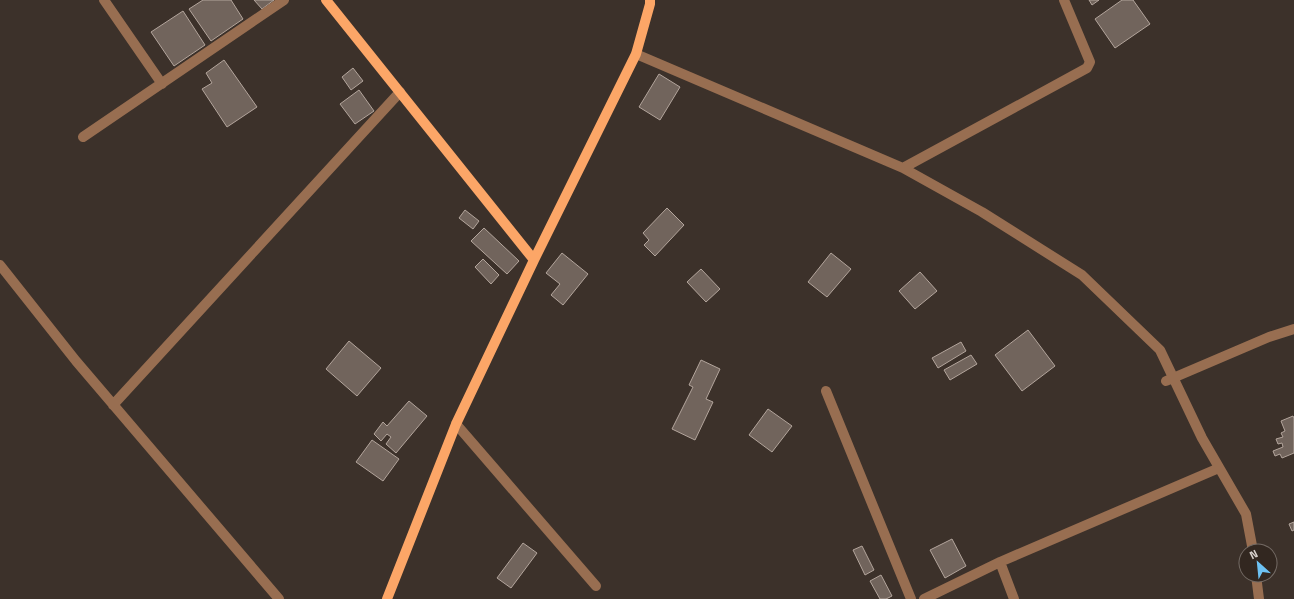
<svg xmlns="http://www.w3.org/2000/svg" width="1294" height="599" font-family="'Titillium Web',sans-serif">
<rect width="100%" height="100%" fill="#3c312a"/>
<path fill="#71645c" stroke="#b3a59c" d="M203,0H231L243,19L211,41L189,9Z
M254,0H274L262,9Z
M1089,0H1099L1092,5Z
M1122,0H1133L1150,24L1115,48L1095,19Z
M183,11L205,45L174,66L151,32Z
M224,60L257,107L227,127L202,89L212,83L206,73Z
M353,68L363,81L351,90L342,77Z
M659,74L680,87L660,120L639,107Z
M359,90L374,111L355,124L340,104Z
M667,208L684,225L655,256L644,245L649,240L643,233Z
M465,210L479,221L473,229L459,218Z
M484,228L519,261L507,274L471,241Z
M562,253L588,274L563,305L551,295L560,284L546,273Z
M831,253L851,269L827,297L808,282Z
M483,259L499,275L491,284L475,267Z
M701,269L720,289L706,302L687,282Z
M920,272L937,291L915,309L899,291Z
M1028,330L1055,366L1022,391L995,355Z
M349,341L381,368L357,396L326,369Z
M961,342L966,351L938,368L932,358Z
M971,355L977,364L950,380L944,370Z
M701,360L720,369L706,399L713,402L695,440L672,429L693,387L689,385Z
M409,401L427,416L396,453L386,444L391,437L387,434L381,441L374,434L383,422L387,426Z
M768,409L792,426L772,452L749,435Z
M1293,416L1294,418V453L1282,458L1280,454L1275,456L1273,451L1283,447L1282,443L1278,444L1276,439L1283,437L1281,433L1285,431L1281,421Z
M372,440L399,459L383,481L356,462Z
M1294,522V530L1292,531L1289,524Z
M952,539L966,566L945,578L930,550Z
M523,543L537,553L511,588L497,578Z
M862,546L874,570L865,575L853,550Z
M881,575L892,596L886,599H880L870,581Z"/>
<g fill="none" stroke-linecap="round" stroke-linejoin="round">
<path stroke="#986e51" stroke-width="10" d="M104,0L162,84
M636,54L903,168L982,212L1082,275L1160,350L1202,438L1246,514L1253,551
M83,137L284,0
M903,168L1087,68L1090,62L1064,0
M0,265L76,361L279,599
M1166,381L1269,337L1294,329
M826,391L911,599
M113,405L400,92
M456,424L596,586
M1000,562L1014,599
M1256,575L1259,599
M924,599L1000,562L1219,468"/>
<path stroke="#fca667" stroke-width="10" d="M326,0L534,260L456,424L387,599
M534,260L636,54L650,4V0"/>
</g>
<g transform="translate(1258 563) rotate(333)"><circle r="19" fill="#322720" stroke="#746b65"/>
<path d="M0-3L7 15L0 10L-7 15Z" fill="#6dc2f3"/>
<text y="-6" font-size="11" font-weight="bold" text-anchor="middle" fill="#d8d1cc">N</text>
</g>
</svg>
